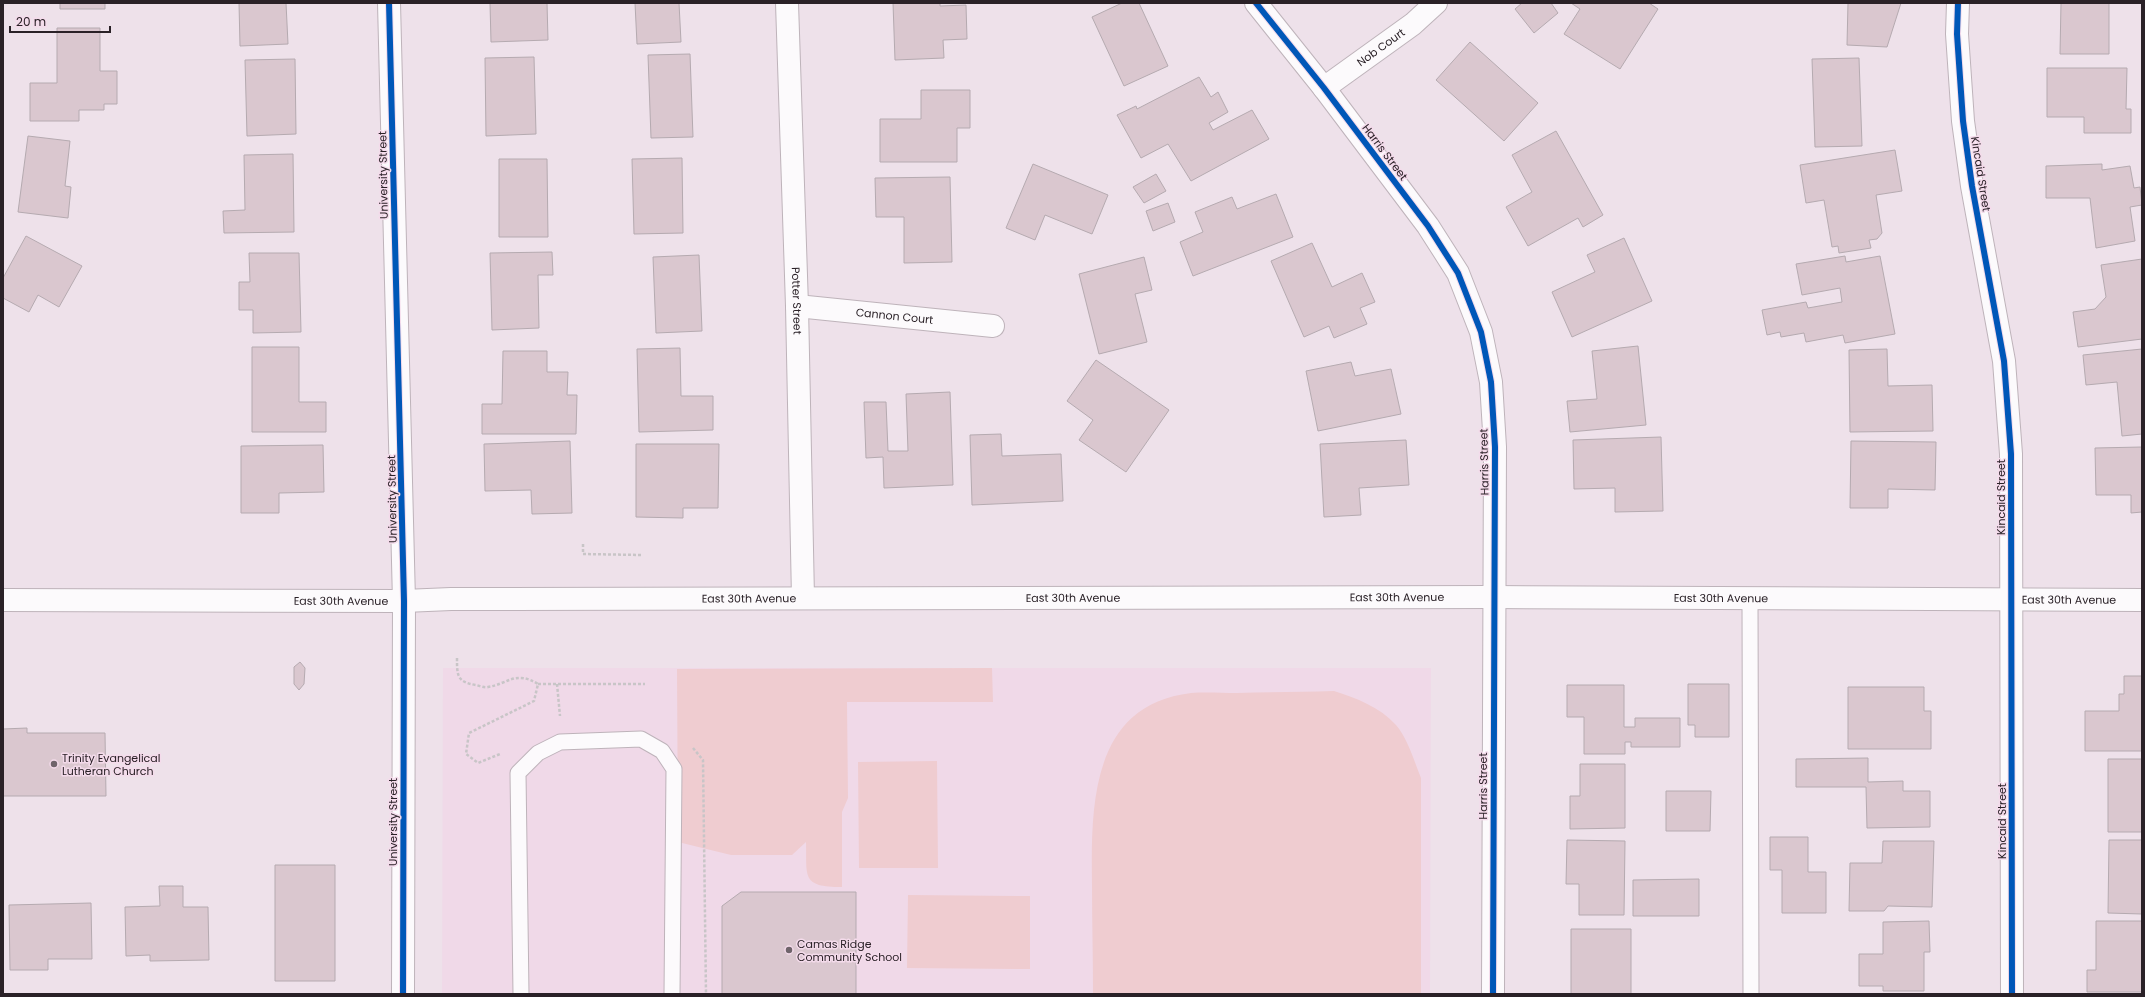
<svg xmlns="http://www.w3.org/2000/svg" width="2145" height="997" font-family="Poppins,sans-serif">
<rect width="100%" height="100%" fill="#eee1ea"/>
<path fill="#f0d9e8" d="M443,668H1431L1430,994H442Z"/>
<path fill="#efccd0" d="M992,668L993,702H847L848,798L842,812V887C801,887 807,877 806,842L792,855H731L678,842L677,669Z
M1334,691C1356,698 1380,707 1396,725C1408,739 1414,761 1421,778V994H1093C1093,958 1092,921 1092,885C1091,807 1090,705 1191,693C1206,692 1222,693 1237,693C1269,692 1301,692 1334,691Z
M937,761L938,868H859L858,762Z
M908,895L1030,896V969L907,968Z"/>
<path fill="#dac7cf" stroke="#b5aab0" d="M60,3H105V9H60Z
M239,3H286L288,44L240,46Z
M490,3H547L548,40L491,42Z
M635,3H679L681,42L637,44Z
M893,3H940V6L966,5L967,39L943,40L944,58L895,60Z
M1122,3H1139L1168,66L1124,86L1092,17Z
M1522,3H1551L1558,13L1534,33L1515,9Z
M1571,3H1649L1658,9L1620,69L1564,34L1580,9Z
M1848,3H1901L1887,47L1847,45Z
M2061,3H2109V54H2060Z
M57,28H100V71H117V104H104V110H79V121H30V83H57Z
M1470,42L1538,103L1504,141L1436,80Z
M690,54L693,137L651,138L648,55Z
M534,57L536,134L486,136L485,58Z
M1859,58L1862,146L1815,147L1812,59Z
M295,59L296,134L247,136L245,60Z
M2047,68H2127L2126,109H2131V133H2084V117H2047Z
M1199,77L1211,97L1218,92L1228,112L1209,123L1213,130L1252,110L1269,139L1191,181L1168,144L1141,158L1117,115L1136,106L1137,109Z
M921,90H970V128H957V162H880V119H921Z
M1556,131L1603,215L1583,227L1578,218L1528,246L1506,207L1532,192L1512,155Z
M28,136L70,141L65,186L71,187L68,218L18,212Z
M1895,150L1902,191L1876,195L1882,233L1877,239L1869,240L1871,248L1839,253L1838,246L1832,247L1824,200L1806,203L1800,165Z
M293,154L294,232L224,233L223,211L245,210L244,155Z
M682,158L683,233L634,234L632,159Z
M499,159H547L548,237H499Z
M1033,164L1108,195L1092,234L1045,215L1035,240L1006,228Z
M2102,164V170L2130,166L2134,188L2140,187L2142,205L2130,207L2135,241L2096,248L2090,198H2046V166Z
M1156,174L1166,191L1144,203L1133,187Z
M950,177L952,262L904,263V217H876L875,178Z
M1276,194L1293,237L1193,276L1180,242L1203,232L1195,212L1232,197L1237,209Z
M1168,203L1175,222L1153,231L1146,211Z
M26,236L82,266L59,307L38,295L29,312L3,298V278Z
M1624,238L1652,301L1572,337L1552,292L1595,272L1587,255Z
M1312,243L1332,287L1362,273L1375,302L1360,308L1367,324L1334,338L1329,326L1304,337L1271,261Z
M552,252L553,275H538L539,328L492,330L490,253Z
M249,253H299L301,332L253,333V310H239V282H250Z
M699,255L702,331L656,333L653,257Z
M1845,256L1846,262L1880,256L1895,334L1845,343L1843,335L1806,342L1804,333L1781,337L1780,332L1767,335L1762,310L1806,302L1808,308L1842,302L1840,288L1802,295L1796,264Z
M1144,257L1152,290L1135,294L1147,342L1099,354L1079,274Z
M2142,259V339L2078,347L2073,312L2095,309L2106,297L2101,265Z
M1638,346L1646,425L1570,432L1567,401L1597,399L1592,351Z
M252,347H299V402H326V432H252Z
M680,348L681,396H713V430L639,432L637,349Z
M1887,349L1888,386L1932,385L1933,431L1850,432L1849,350Z
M2142,349V434L2122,436L2117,382L2086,385L2083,355Z
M503,351H547V372H568L567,395H577L576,434H482V404H502Z
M1096,360L1169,410L1126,472L1079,440L1093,420L1067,401Z
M1351,362L1355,376L1391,369L1401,414L1318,431L1306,371Z
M950,392L953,485L884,488L883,457L866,458L864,402H886L888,451H908L906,394Z
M1001,434L1002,456L1061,454L1063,501L972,505L970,435Z
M1661,437L1663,511L1615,512V488L1574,489L1573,440Z
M1406,440L1409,485L1359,488L1361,515L1324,517L1320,444Z
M570,441L572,513L532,514L531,490L485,491L484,444Z
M1851,441L1936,442L1935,490L1888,489V508H1850Z
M636,444H719L718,508H683V518L636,517Z
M323,445L324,492L279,493V513H241V446Z
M2142,447V512L2131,513V495H2096L2095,448Z
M300,662L305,668L304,684L299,690L294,684V667Z
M2124,676H2142V751H2085V711H2119V694H2124Z
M1688,684H1729V737H1695V725H1688Z
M1567,685H1624V727H1635V718H1680V747H1631V742H1625V754H1584V717H1567Z
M1848,687H1924V711H1931V749H1848Z
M27,728V733H105L106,796H3V729Z
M1868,758V782L1903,781V791H1930V827L1867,828L1866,787H1796V759Z
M2108,759H2142V832H2108Z
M1580,764H1625V828L1570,829V796H1580Z
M1666,791H1711L1710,831H1666Z
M1770,837H1808V872H1826V913H1782V870H1770Z
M1567,840L1625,841L1624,915H1579V884H1566Z
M2109,840H2142V914L2108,913Z
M1883,841H1934L1932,907L1888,906L1884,911H1849L1850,863H1882Z
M275,865H335V981H275Z
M1699,879V916H1633V880Z
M159,886H183V907H208L209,960L150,961V955L126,956L125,907L160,906Z
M741,892H856V994H722V906Z
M91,903L92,959H48V970H10L9,905Z
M1929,921L1930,952H1924V991H1883V986H1859V954H1883V922Z
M2096,921H2142V992H2087V970H2096Z
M1571,929H1631V994H1571Z"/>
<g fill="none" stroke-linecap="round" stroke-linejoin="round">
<g stroke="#beb3ba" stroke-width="17">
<path id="lane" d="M1750,600L1751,994
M521,994L518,773L538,753L560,742L641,739L662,751L674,769L672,994"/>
</g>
<g stroke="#beb3ba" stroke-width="24">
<g id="street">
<path d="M389,3L404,601L403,994"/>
<path id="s1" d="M787,3L797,306L803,598"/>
<path d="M1256,3L1324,88L1428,226L1458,273L1481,332L1491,382L1495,447L1493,994"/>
<path d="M1958,3L1957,34L1963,121L1972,186L2004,361L2011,454L2012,994"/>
<path id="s2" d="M1324,88L1413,24L1436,3"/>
<path id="s3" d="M797,306L993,326"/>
</g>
</g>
<g stroke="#beb3ba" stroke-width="24">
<g id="primary">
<path id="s4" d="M3,600L404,601L451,599L1493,597L2142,600"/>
</g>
</g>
<path stroke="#c8c5c7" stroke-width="2.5" stroke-dasharray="3 2" stroke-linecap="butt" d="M583,544V554L643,555
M457,658C457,676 457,682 476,685C480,686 485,688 488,687C508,684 515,670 538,684L534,701L469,733L466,754L478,763L500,754
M538,684H645
M557,684L560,716
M693,748L703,760L706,994"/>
<use href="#lane" stroke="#fcfafc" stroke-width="15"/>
<use href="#street" stroke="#fcfafc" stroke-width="22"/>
<use href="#primary" stroke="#fcfafc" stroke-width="22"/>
<g stroke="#f4dbeb" stroke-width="8">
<path id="cycleway" d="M389,3L404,601L403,994
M1256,3L1324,88L1428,226L1458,273L1481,332L1491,382L1495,447L1493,994
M1958,3L1957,34L1963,121L1972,186L2004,361L2011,454L2012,994"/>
</g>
<use href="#cycleway" stroke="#0057b8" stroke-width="6"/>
</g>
<g fill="#6f646b" stroke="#f4dbeb" stroke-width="1.5">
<circle cx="54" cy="764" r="4"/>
<circle cx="789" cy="950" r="4"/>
</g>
<g text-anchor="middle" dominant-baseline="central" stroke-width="3" stroke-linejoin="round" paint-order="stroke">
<g font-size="11" fill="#2a2127" stroke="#f4dbeb">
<text stroke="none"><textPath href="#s2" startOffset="70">Nob Court</textPath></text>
<text transform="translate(1385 152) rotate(53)">Harris Street</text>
<text transform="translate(1981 174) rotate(81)">Kincaid Street</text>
<text transform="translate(383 175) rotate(-91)">University Street</text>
<text stroke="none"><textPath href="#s1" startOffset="298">Potter Street</textPath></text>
<text stroke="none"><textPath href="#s3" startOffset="98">Cannon Court</textPath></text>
<text transform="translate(1484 462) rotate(-91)">Harris Street</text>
<text transform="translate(2001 497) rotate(-90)">Kincaid Street</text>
<text transform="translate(392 499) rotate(-91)">University Street</text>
<text stroke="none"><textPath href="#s4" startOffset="1394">East 30th Avenue</textPath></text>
<text stroke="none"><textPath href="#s4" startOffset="746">East 30th Avenue</textPath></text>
<text stroke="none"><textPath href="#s4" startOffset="1070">East 30th Avenue</textPath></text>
<text stroke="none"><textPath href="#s4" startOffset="1718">East 30th Avenue</textPath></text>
<text stroke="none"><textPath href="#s4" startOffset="338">East 30th Avenue</textPath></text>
<text stroke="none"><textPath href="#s4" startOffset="2066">East 30th Avenue</textPath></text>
<text transform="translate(1483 786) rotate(-90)">Harris Street</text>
<text transform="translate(2002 821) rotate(-90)">Kincaid Street</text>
<text transform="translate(393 822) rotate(-90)">University Street</text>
</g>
<g font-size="11" fill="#2a2127" stroke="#f4dbeb" text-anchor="start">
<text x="62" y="758">Trinity Evangelical<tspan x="62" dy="13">Lutheran Church</tspan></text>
<text x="797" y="944">Camas Ridge<tspan x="797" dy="13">Community School</tspan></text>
</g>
</g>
<rect width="2145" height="997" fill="none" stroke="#2a2127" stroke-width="8"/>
<path d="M10 26v6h100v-6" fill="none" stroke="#2a2127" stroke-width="2"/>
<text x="16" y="26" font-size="12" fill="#2a2127" stroke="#f4dbeb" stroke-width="3" paint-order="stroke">20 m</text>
</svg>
